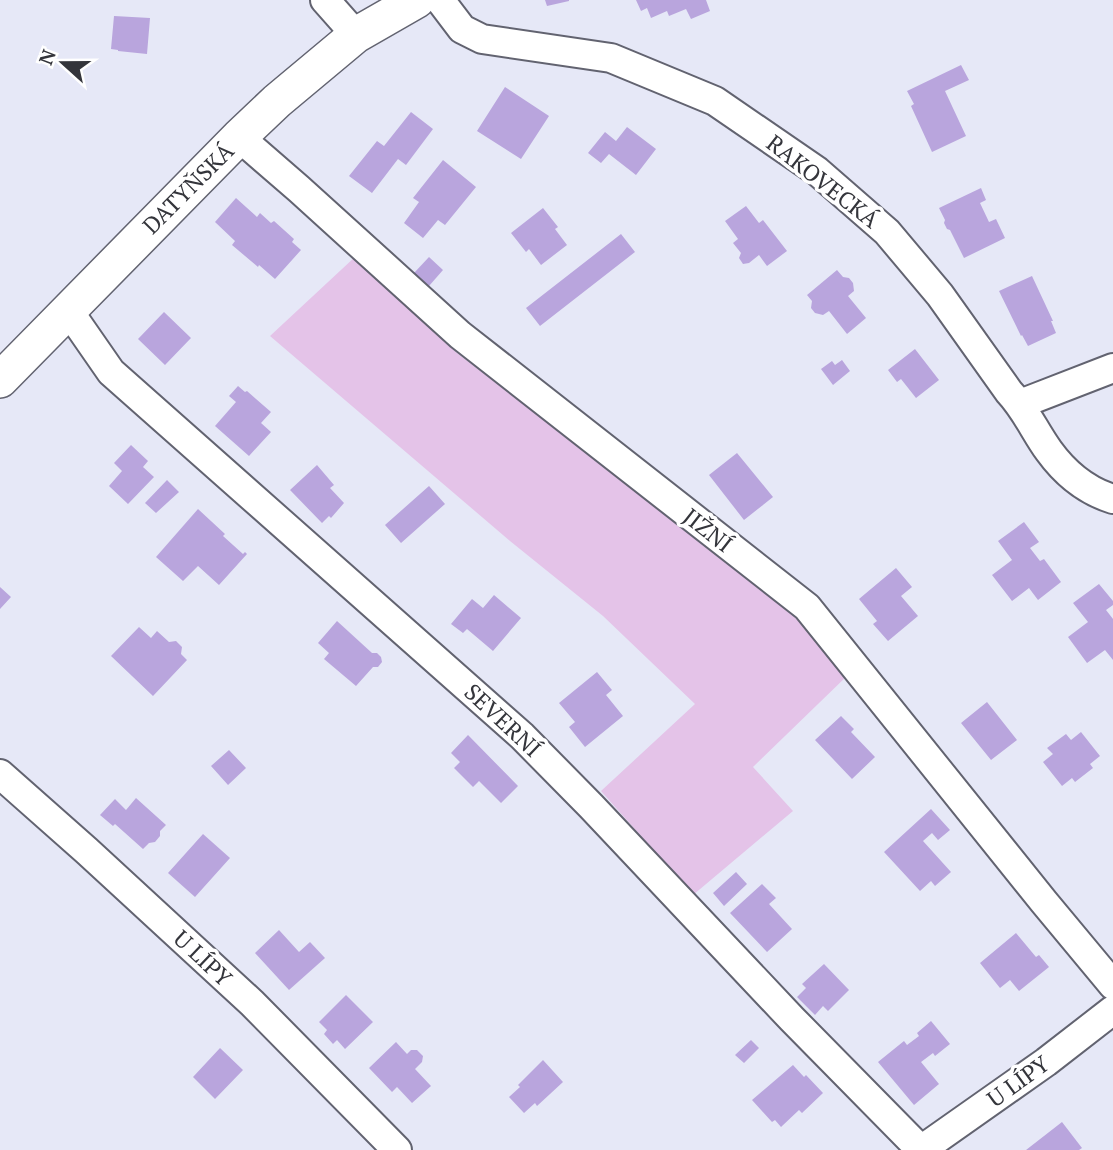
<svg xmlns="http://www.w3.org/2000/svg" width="1113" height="1150" font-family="'PT Serif',serif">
<rect width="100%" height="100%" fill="#e6e8f7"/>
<path fill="#e4c3e8" d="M356,256L457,353L771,589L849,674L753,767L793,811L693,895L601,791L695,704L603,616L510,541L270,336Z"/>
<path fill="#b9a5dd" d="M545,0H569V1L547,6Z
M636,0H706L710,11L691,19L686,9L669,16L667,11L651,18L647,8L641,11Z
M114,16L150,18L147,54L118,51V50L111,49Z
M961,65L969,80L945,91L966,136L932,152L911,106L914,104L907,91Z
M505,87L549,116L521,159L477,131Z
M411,112L433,129L406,165L398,159L372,193L349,176L377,141L384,146Z
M627,127L656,149L636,175L609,154L601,163L588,153L605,132L616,141Z
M443,160L476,187L445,225L438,220L423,238L404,223L419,202L413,198Z
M981,188L986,200L980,203L989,222L996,219L1005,238L964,258L950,230L947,229L944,223L945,220L939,208Z
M236,198L257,217L260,213L271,223L274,221L294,239L292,242L301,250L275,279L259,265L258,267L232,245L235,241L215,222Z
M746,206L759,223L763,220L787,251L767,266L759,255L749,263L743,264L739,258L741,253L733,243L738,239L725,221Z
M543,208L558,227L555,229L567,245L541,265L529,249L526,252L511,233Z
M621,234L635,252L540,326L526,308Z
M429,257L443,270L429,286L414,273Z
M837,270L843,277L849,278L853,283L854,291L848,296L866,318L847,334L829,311L823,315L815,313L811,308L812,301L807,295Z
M1032,276L1053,321H1051L1056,333L1028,346L1022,335L1021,336L999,291Z
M164,312L191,338L165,365L138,339Z
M915,349L939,380L916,398L901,379L897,382L888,370Z
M842,360L850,371L833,385L821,369L832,361L835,365Z
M238,386L245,392L247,391L271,412L261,423L271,432L249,456L215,426L236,402L229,396Z
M131,445L148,461L143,467L154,477L128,504L109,486L122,471L114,463Z
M737,453L773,497L744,520L709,475Z
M317,465L334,485L330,488L344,503L331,518L329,516L322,523L290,490Z
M167,480L179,492L156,513L145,503Z
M429,486L445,504L401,543L385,525Z
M198,509L225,534L223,536L243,554L245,552L247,554L219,585L198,566L183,581L156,557Z
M1024,522L1039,542L1030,548L1040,561L1044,559L1061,582L1038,600L1029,588L1012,601L992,575L1012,560L998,541Z
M896,568L912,587L901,596L918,616L888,641L873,624L877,621L859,599Z
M1099,584L1113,601V605L1106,610L1113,619V660L1105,650L1087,663L1068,637L1088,622L1073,603Z
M0,587L11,597L0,609Z
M494,595L521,618L493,651L467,629L463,633L451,624L472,599L483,608Z
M337,621L372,653H377L381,657L382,662L378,667H373L356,686L324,659L329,653L318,643Z
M139,627L151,638L157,631L169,642L176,641L182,647L181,654L187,660L153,696L111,656Z
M597,672L612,690L606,695L623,716L585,747L569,727L575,722L559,703Z
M987,702L1017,740L991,760L961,723Z
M841,716L854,729L851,732L875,757L852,779L815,740Z
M1081,732L1100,756L1090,764L1093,768L1075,782L1072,778L1062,786L1043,762L1053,754L1047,748L1066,734L1071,740Z
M468,735L518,786L501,803L479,781L473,787L454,768L460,762L451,753Z
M229,750L246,768L228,785L211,766Z
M136,798L166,825L160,831V836L155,842L149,843L143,849L115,824L113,826L100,815L115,799L126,810Z
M931,809L950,830L938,840L932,833L923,841L951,872L935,886L931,881L920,891L884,852Z
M203,834L230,858L195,897L168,873Z
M736,872L747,884L724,906L713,893Z
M762,884L776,898L769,904L792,929L767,952L730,913Z
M279,930L299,952L310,942L325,958L289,990L255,953Z
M1016,933L1036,957L1039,955L1049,967L1019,991L1010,980L1000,988L980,963Z
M824,964L849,990L828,1011L823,1006L815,1015L797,997L806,988L802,984Z
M346,995L373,1022L345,1049L337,1040L333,1044L324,1034L327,1030L319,1022Z
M931,1021L950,1044L935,1056L933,1053L921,1062L939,1084L914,1105L878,1062L904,1041L907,1045L919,1036L917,1033Z
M751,1040L759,1048L744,1063L735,1055Z
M396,1042L407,1054L411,1050H417L423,1056L422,1062L415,1069L431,1086L412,1103L397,1087L392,1092L369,1068Z
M220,1048L243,1070L215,1099L193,1077Z
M543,1060L563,1082L537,1106L535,1103L524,1113L509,1097L520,1087L518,1085Z
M793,1065L804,1077L806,1075L823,1093L802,1113L799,1110L781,1127L775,1120L772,1122L752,1100Z
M1062,1122L1082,1148L1079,1150H1026Z"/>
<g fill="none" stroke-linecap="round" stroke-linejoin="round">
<g stroke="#626370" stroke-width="32">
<path id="minor" d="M325,0L356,35
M440,0L462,29L482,39L611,58L715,101L817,171L887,232L940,295L1009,392C1026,410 1035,432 1049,451C1065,473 1087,491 1113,499
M239,137L299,189L460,335L807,607L1044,902L1113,985
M68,310L111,372L522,736L591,806L792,1019L921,1150
M1020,404L1113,368
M0,774L87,851L252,1003L397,1150
M921,1150L1046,1062L1113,1010"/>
</g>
<g stroke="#626370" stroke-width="38">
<path id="major" d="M0,380L239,137L277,101L356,35L417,0"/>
</g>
<use href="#minor" stroke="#fff" stroke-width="28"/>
<use href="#major" stroke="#fff" stroke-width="35"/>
</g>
<g text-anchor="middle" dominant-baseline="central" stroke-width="7" stroke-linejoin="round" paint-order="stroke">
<g font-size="23" fill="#34353b" stroke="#fff">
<text transform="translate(823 181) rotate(38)">RAKOVECKÁ</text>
<text transform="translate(188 188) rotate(-45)">DATYŇSKÁ</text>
<text transform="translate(708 530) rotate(38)">JIŽNÍ</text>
<text transform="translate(503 720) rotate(43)">SEVERNÍ</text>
<text transform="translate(203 958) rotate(43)">U LÍPY</text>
<text transform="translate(1018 1081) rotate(-36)">U LÍPY</text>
</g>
</g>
<g transform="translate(63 63) rotate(291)" stroke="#ffffff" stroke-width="5" paint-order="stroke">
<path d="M0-5L12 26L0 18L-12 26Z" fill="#34353b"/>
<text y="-10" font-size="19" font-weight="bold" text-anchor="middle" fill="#34353b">N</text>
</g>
</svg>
